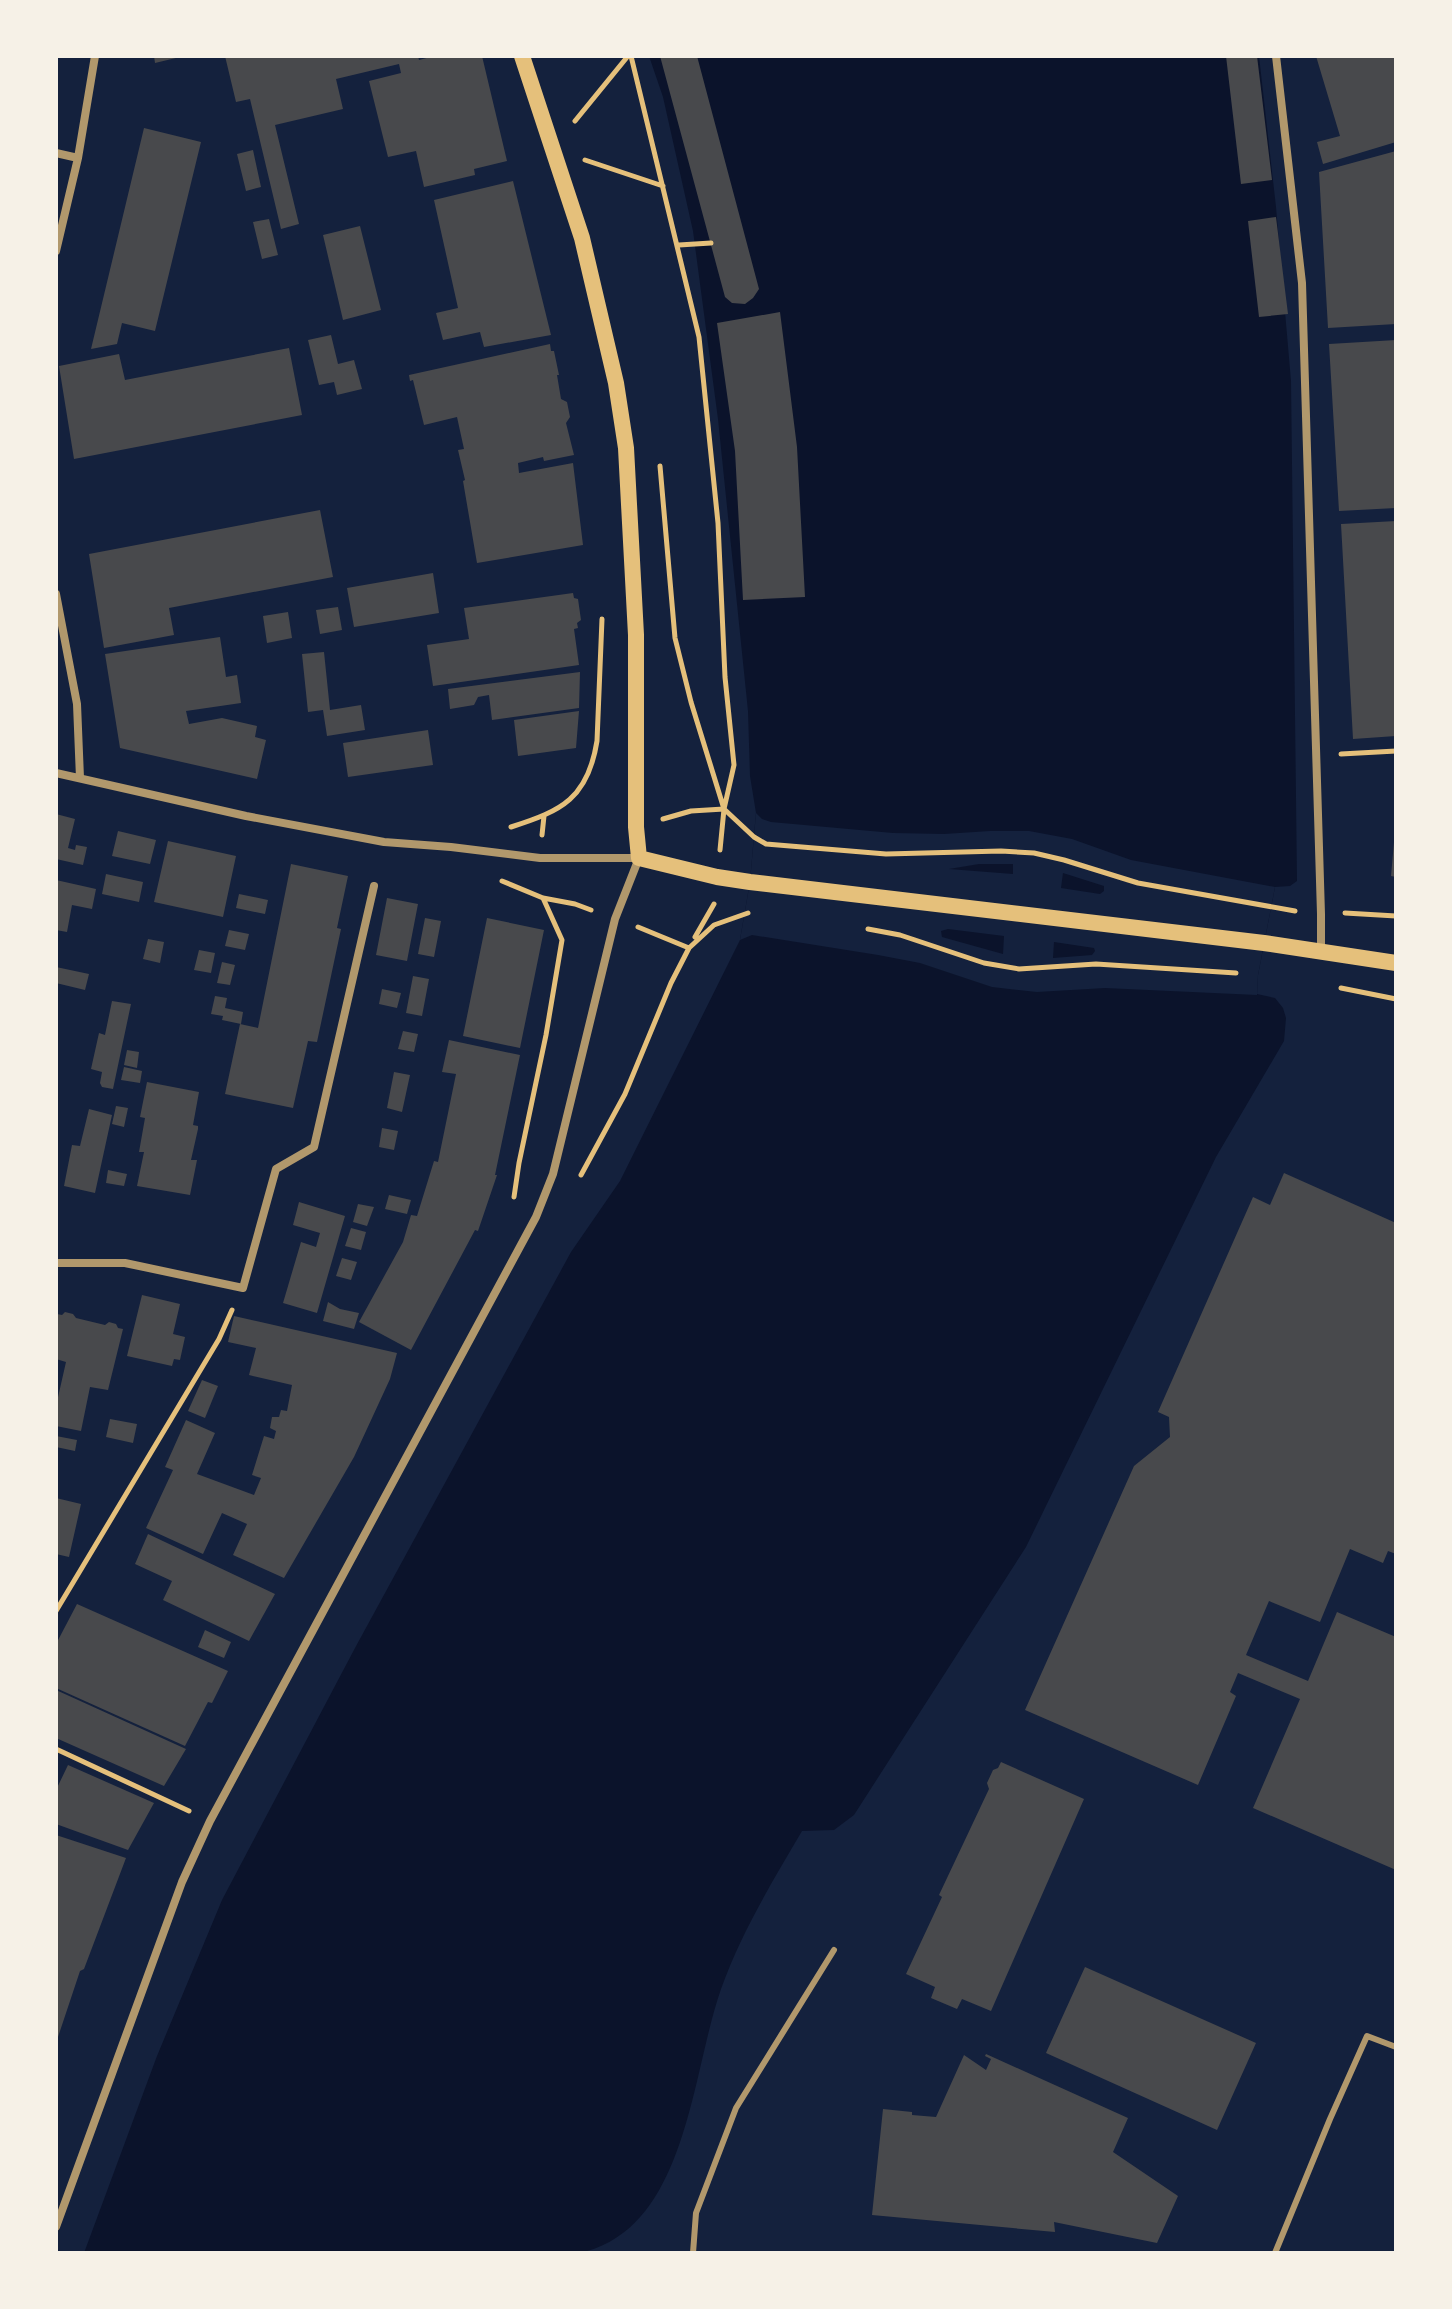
<svg xmlns="http://www.w3.org/2000/svg" width="1452" height="2309" font-family="'Archivo Narrow',sans-serif">
<rect width="100%" height="100%" fill="#14213d"/>
<path fill="#0b132b" d="M649,56H1259L1276,207L1291,381L1297,881L1290,886L1275,887L1258,975L1257,994L1275,998L1283,1008L1286,1018L1284,1041L1216,1157L1026,1547L854,1815L834,1830L802,1831C772,1882 741,1933 721,1989C691,2074 687,2231 579,2253H84L157,2056L222,1900L355,1648L571,1252L620,1181L740,940L750,882L756,813L750,776L748,711L718,419L693,231L663,97Z"/>
<path fill="#14213d" fill-rule="evenodd" d="M756,813L762,819L771,822L893,833L944,834L990,831H1029L1072,839L1131,860L1275,887L1258,975L1257,995L1105,988L1037,992L992,987L920,963L878,955L752,935L740,940L750,882ZM979,864H1013V874L949,869ZM1063,873L1104,886V891L1100,894L1061,888ZM948,929L1004,936L1003,954L942,937L941,931ZM1054,942L1094,948L1095,951L1092,955L1053,958Z"/>
<path fill="#48494c" d="M154,56H180V57L155,63Z
M225,56H418L419,60L434,56H482L507,161L474,169L475,175L424,187L416,151L388,157L369,81L401,73L399,64L336,79L343,109L275,125L299,224L281,229L250,99L236,102Z
M660,56H697L759,289L753,298L745,304L732,303L725,297Z
M1226,56H1257L1272,180L1241,184Z
M1316,56H1396V142L1323,164L1317,142L1340,136Z
M144,128L201,142L155,331L122,323L117,344L91,349Z
M253,150L261,187L246,191L237,154Z
M1396,151V324L1328,328L1319,172Z
M513,181L551,335L484,347L480,332L443,340L436,313L458,308L434,200Z
M1276,217L1288,314L1259,317L1248,221Z
M269,219L278,255L262,259L253,222Z
M360,226L381,310L343,320L323,235Z
M780,312L797,447L805,597L743,600L735,451L717,323Z
M331,335L338,364L354,360L362,389L337,395L334,382L319,385L308,340Z
M1396,340V508L1339,511L1329,344Z
M550,344L551,351H554L559,375H557L561,399L567,402L570,417L566,423L574,455L544,461L543,457L518,463L519,473L573,463L583,545L477,563L463,481L465,480L458,450L464,449L457,417L424,425L413,380L410,381L409,375Z
M289,348L302,415L74,459L59,366L119,354L125,380Z
M320,510L333,577L169,608L174,635L104,648L89,554Z
M1396,521V736L1353,739L1341,524Z
M433,573L439,613L354,627L347,588Z
M573,593L574,598L578,599L581,620L577,623L578,628L574,629L579,665L433,686L427,645L469,639L464,608Z
M338,607L342,630L320,634L316,610Z
M288,612L292,638L267,643L263,616Z
M220,637L226,677L237,675L241,703L186,711L189,724L222,718L257,726L255,737L266,740L257,779L120,748L105,654Z
M324,652L330,710L361,705L365,730L327,736L323,710L308,712L302,654Z
M580,672L579,708L492,720L489,695L478,697L474,705L450,709L448,689Z
M579,711L576,748L518,756L514,720Z
M428,730L433,765L348,777L343,743Z
M56,814L75,819L68,848L75,850L76,845L87,847L83,865L56,859Z
M118,831L156,840L150,864L112,856Z
M168,841L236,856L223,917L154,902Z
M1394,842H1396V877L1391,876Z
M291,864L348,876L337,928L341,929L317,1042L308,1041L293,1108L225,1094L240,1024L258,1028Z
M106,874L143,882L139,902L102,894Z
M56,880L96,889L92,909L72,905L67,932L56,930Z
M239,894L268,900L265,914L236,908Z
M387,898L418,904L407,961L376,955Z
M425,918L441,921L434,957L418,954Z
M487,918L544,930L520,1048L463,1036Z
M229,930L249,934L245,950L225,946Z
M148,939L164,942L160,963L143,959Z
M199,950L215,953L211,973L194,970Z
M222,962L235,965L230,985L217,983Z
M56,967L89,974L85,990L56,983Z
M413,976L429,979L422,1016L406,1013Z
M382,989L401,993L397,1008L379,1004Z
M215,996L227,998L225,1008L243,1012L241,1024L222,1020L223,1016L211,1014Z
M112,1001L131,1004L113,1089L102,1087L100,1083L102,1072L91,1069L99,1033L105,1035Z
M403,1031L418,1034L414,1052L398,1049Z
M449,1040L520,1055L495,1175H497L478,1231L475,1230L411,1350L359,1322L403,1242L411,1215L417,1216L434,1161L438,1162L456,1074L442,1072Z
M127,1050L139,1052L137,1068L124,1065Z
M124,1067L142,1071L140,1083L121,1080Z
M394,1072L410,1075L402,1112L387,1108Z
M147,1082L199,1092L193,1125L198,1126V1129L191,1160H197L190,1195L137,1186L144,1152H139L145,1118L140,1117Z
M116,1106L128,1108L124,1127L112,1124Z
M89,1109L112,1115L95,1193L64,1186L72,1145L80,1146Z
M382,1128L398,1131L394,1150L379,1147Z
M108,1170L127,1174L124,1186L106,1183Z
M1284,1173L1396,1223V1554L1388,1551L1383,1563L1350,1549L1320,1622L1269,1601L1246,1655L1308,1681L1337,1612L1396,1637V1870L1253,1808L1300,1699L1238,1673L1230,1692L1236,1696L1198,1785L1025,1710L1134,1466L1170,1437L1169,1417L1158,1412L1253,1197L1270,1205Z
M389,1195L411,1200L407,1214L385,1209Z
M299,1202L345,1216L317,1313L283,1303L301,1242L316,1247L320,1233L293,1225Z
M358,1204L374,1207L367,1226L353,1222Z
M351,1228L366,1232L361,1250L345,1246Z
M342,1258L357,1262L351,1280L336,1276Z
M142,1295L180,1304L173,1334L185,1337L180,1360L174,1359L172,1366L127,1356Z
M328,1302L340,1309L359,1313L354,1329L323,1321Z
M65,1312L73,1314L76,1318L105,1325L109,1322L116,1324L118,1328L123,1329L108,1390L90,1387L81,1431L56,1426V1406L66,1362L56,1359V1319L57,1314L62,1315Z
M234,1316L397,1353L390,1379L354,1457L284,1578L233,1555L247,1524L222,1513L203,1554L146,1528L173,1470L165,1467L186,1420L215,1433L197,1474L254,1495L261,1478L252,1475L264,1436L274,1439L276,1431L270,1428L272,1417H279L281,1410L287,1411L292,1385L249,1375L256,1348L228,1342Z
M202,1380L218,1386L205,1418L188,1411Z
M110,1419L137,1424L133,1443L106,1437Z
M56,1436L77,1440L75,1451L56,1447Z
M56,1498L81,1504L69,1557L56,1554Z
M148,1534L275,1594L249,1641L163,1600L172,1581L135,1564Z
M77,1604L228,1671L212,1703L208,1702L185,1746L56,1688V1644Z
M205,1630L231,1642L224,1658L198,1647Z
M56,1690L186,1749L164,1786L56,1738Z
M1001,1762L1084,1799L991,2011L962,1999L957,2009L931,1998L935,1987L906,1974L942,1897L939,1895L989,1789L987,1783L993,1770L998,1768Z
M68,1765L154,1803L128,1850L56,1824V1790Z
M56,1835L126,1858L84,1969L80,1971L56,2043Z
M1085,1967L1256,2043L1217,2130L1046,2053Z
M986,2054L1128,2118L1113,2152L1178,2196L1157,2243L1054,2222L1055,2232L872,2215L883,2109L912,2112V2115L936,2117L964,2055L986,2070L991,2059L985,2056Z"/>
<g fill="none" stroke-linecap="round" stroke-linejoin="round">
<path stroke="#e5c07b" stroke-width="5" d="M631,56L699,337L718,523L725,677L734,765L724,809L720,850
M575,121L628,56
M585,160L663,186
M679,245L711,243
M660,466L675,638L691,702L724,809L754,837L766,844L886,854L1001,851L1034,853L1064,860L1138,883L1295,911
M1341,754L1396,751
M663,819L691,811L724,809
M511,827C562,811 588,798 597,741L602,619
M542,835L544,816
M502,881L543,898L575,904L591,910
M1345,913L1396,916
M638,927L689,948
M868,929L900,935L984,963L1019,969L1096,964L1236,973
M695,937L714,904
M1341,988L1396,999
M581,1175L625,1094L671,983L689,948L714,925L748,913
M514,1197L519,1163L546,1035L562,940L543,898
M56,1611L219,1339L232,1310
M56,1749L189,1811"/>
<path stroke="#b1986c" stroke-width="6" d="M693,2253L696,2213L736,2108L834,1950
M1275,2253L1330,2119L1367,2036L1396,2047"/>
<path stroke="#b1986c" stroke-width="8" d="M1276,56L1302,283L1321,914V950
M56,153L78,158L95,56
M56,251L78,158
M56,594L77,704L80,778
M56,773L246,816L384,842L451,847L540,858H639L615,919L553,1174L536,1217L210,1821L182,1882L56,2227
M56,1263H125L243,1288L276,1169L314,1147L374,886"/>
<path stroke="#e5c07b" stroke-width="16" d="M522,56L582,238L616,383L626,448L636,635V827L639,858L717,877L750,882L1264,943L1396,963"/>
</g>
<rect width="1452" height="2309" fill="none" stroke="#f6f1e7" stroke-width="116"/>
</svg>
